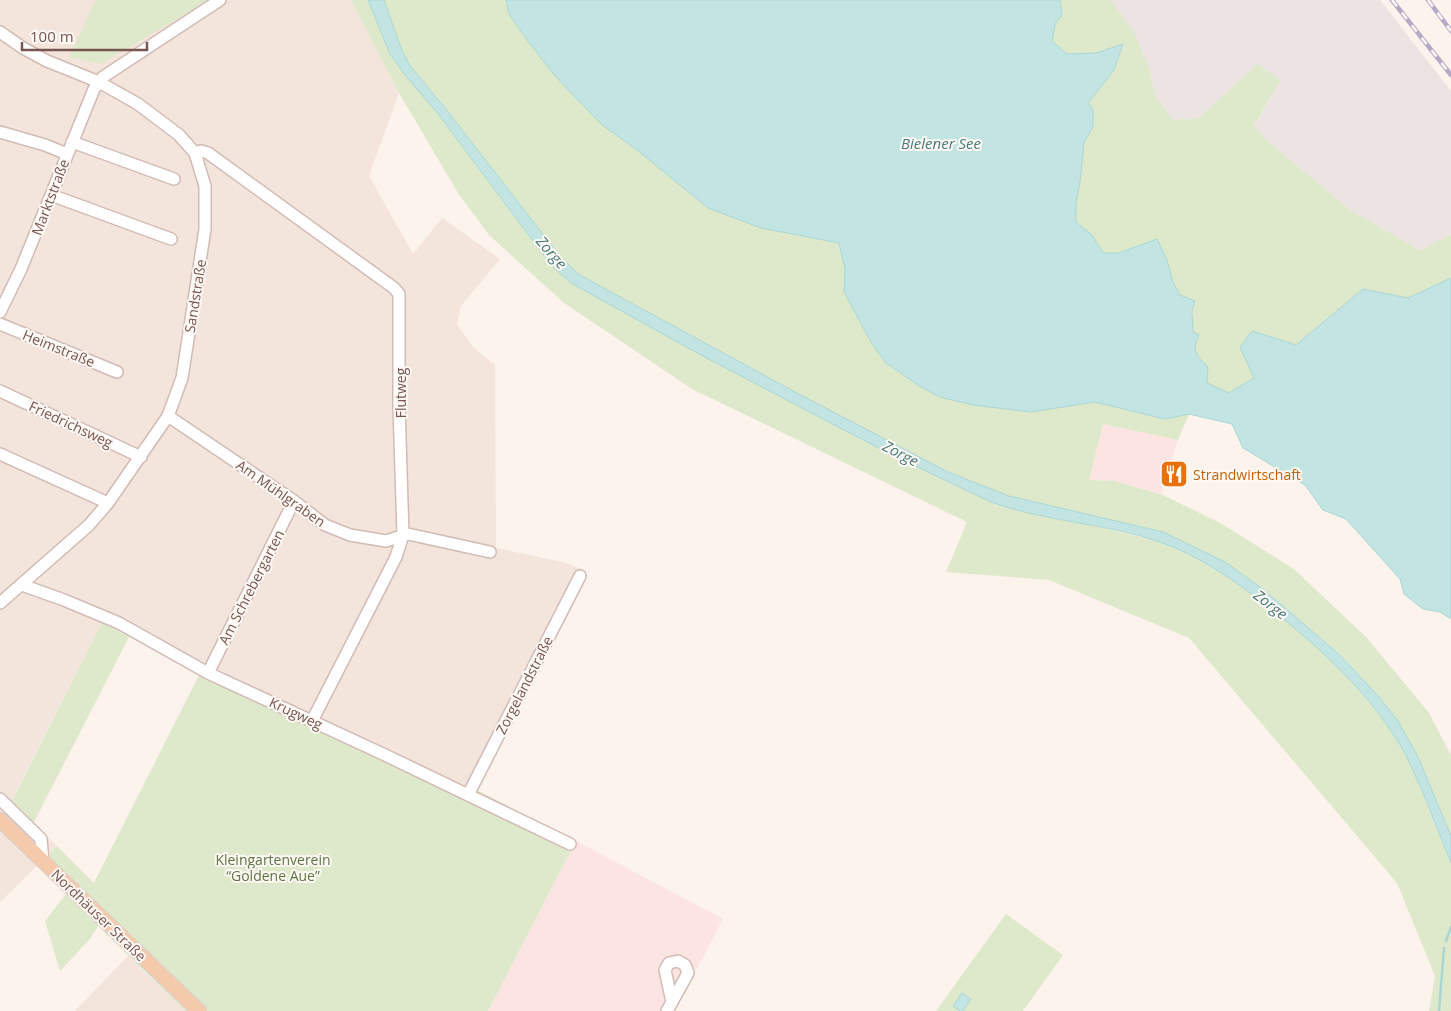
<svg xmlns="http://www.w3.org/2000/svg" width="1451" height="1011" font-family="'Open Sans',sans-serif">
<rect width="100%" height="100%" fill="#fcf3ed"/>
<path fill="#f3e4dc" d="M0,0H351L399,93L369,176L413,254L442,218L500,259L461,306L457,324L473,347L495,365L496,548L567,563L586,571L473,800L199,675L102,622L11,802L57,846L0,902Z
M128,956L185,1011H75Z"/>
<path fill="#fbe4e2" d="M1103,424L1178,440L1162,491L1163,495L1115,481L1089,480Z
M576,841L723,919L675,1011H488Z"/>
<path fill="#ece4e2" d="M1111,0H1380L1451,91V235L1420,250L1350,210L1264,138L1254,127L1281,80L1257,64L1199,118L1173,120L1155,95L1150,71Z"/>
<path fill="#dee9cb" d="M96,0H209L101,64L69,57Z
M351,0H368L390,54L405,75L439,115L539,249L554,268L571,283L699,354L890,454L991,502L1006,507L1083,523L1161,542L1200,560L1239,584L1290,624L1330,658L1345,674L1386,723L1407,756L1451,863V1011H1429L1435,976L1397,883L1189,638L1049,580L946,572L967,522L692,389L564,303L489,235L458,193L399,93Z
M384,0H506L509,14L527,40L556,77L601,124L636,149L761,228L840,243L845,269L844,292L871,342L885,362L919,386L940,397L1031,412L1095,402L1165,419L1189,414L1178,440L1103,424L1089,480L1115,481L1163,495L1222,524L1294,569L1367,638L1429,713L1451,755V836L1418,757L1398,721L1338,652L1264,590L1225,562L1163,532L1009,496L948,472L795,392L578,274L559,255L445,108L411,67L402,52Z
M1060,0H1111L1134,32L1150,71L1155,95L1173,120L1199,118L1257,64L1281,80L1254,126L1264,138L1350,210L1420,250L1451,235V278L1408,298L1363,289L1296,345L1252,331L1240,347L1254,378L1229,393L1207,383L1208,367C1204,363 1199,359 1197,355C1191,342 1191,315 1195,301L1180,295L1173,282L1167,260L1157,239L1119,253H1103L1092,235L1076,222V202L1080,182L1084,143L1093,126L1088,103L1114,70L1123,44L1096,53L1067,54L1052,41L1055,24L1062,15Z
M102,622L129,637L33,824L11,803Z
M199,675L472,800L477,790L576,841L488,1011H185L98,926L90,939L60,971L45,921L66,894L37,866L57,846L94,883Z
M1006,914L1063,955L1023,1011H936Z"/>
<path fill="#c2e5e3" stroke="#a9d6d4" d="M368,0H384L402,51L411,67L445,108L559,255L578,274L795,392L948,472L1009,496L1163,532L1225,562L1264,590L1338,653L1378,696L1398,721L1418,757L1451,836V863C1441,838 1431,812 1420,786C1415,776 1411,765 1406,755C1372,695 1321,648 1267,606C1234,580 1200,556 1160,542C1106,523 1046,522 991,502L890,454L699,354L571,283L554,268L539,249L439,115L405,75L390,54Z
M506,0H1060L1062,15L1055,24L1052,41L1067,54L1096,53L1123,44L1114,70L1088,103L1093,110V126L1084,143L1080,182L1076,202V222L1092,235L1103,253H1119L1157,239L1167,260L1173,282L1180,295L1195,301L1192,311L1193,332L1199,335C1191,351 1197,356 1208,367L1207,383L1229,393L1254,378L1240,347L1252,331L1296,345L1363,289L1408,298L1451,278V619L1440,612L1423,609L1404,594L1400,579L1346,519L1323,510L1305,485L1243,448L1232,424L1189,414L1165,419L1095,402L1031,412L973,405L940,397L919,386L885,362L871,342L844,292L845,269L839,243L761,228L708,208L636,149L601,124L556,77L527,40L509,14Z
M962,993L971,999L963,1011H960L953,1006Z"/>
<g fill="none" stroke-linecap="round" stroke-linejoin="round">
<path stroke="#a9d6d4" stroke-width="2.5" d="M1446,941L1451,927
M1439,1011L1444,948"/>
<g stroke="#d1bcb5" stroke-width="14">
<path id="minor" d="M0,32L23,48L47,61L99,82L138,104L179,135L195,153L205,186V229L182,378L168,416L108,503L89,525L0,603
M0,132L45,145L67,154
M72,142L174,179
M195,153L201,151L208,153L394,288L399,294V406L403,535L396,557L312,721
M51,195L171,239
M0,312L21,269L94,89L103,77L220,0
M0,324L117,372
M0,391L141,457
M168,416L294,501L325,525L350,535L386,541L408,534L490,552
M0,454L108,503
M22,585L64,600L119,623L208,673L383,754L570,844
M208,673L294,501
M468,795L580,576
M0,799L41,839L43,862
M667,1011L688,973L685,965L678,961L669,963L665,970L672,1002"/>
</g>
<g stroke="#d9d0ce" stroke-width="16">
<path id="major" d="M0,820L199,1011"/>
</g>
<use href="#minor" stroke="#fff" stroke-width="11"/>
<use href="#major" stroke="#f5caab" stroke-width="14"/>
<g stroke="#b4aac7" stroke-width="4.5">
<path id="rail" d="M1392,0L1451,75
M1428,0L1451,31"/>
</g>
<use href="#rail" stroke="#fef8f4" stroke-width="2.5" stroke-dasharray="8" stroke-linecap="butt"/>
</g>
<defs>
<g id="restaurant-square" transform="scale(1.4375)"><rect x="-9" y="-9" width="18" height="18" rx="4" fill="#e8710a" stroke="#fef8f4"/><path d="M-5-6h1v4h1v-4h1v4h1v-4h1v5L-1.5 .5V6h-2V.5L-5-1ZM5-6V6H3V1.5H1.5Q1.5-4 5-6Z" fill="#fff"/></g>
</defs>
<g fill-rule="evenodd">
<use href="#restaurant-square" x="1174" y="474"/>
</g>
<g text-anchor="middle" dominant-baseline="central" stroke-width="4" stroke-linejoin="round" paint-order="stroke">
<g font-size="14" fill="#775650" stroke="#fef8f4">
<text transform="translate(50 197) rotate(-69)">Marktstraße</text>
<text transform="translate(195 296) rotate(-81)">Sandstraße</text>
<text transform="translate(59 348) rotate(22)">Heimstraße</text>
<text transform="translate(400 393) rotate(-90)">Flutweg</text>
<text transform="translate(71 424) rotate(25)">Friedrichsweg</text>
<text transform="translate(281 493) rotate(35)">Am Mühlgraben</text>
<text transform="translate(251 587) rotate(-63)">Am Schrebergarten</text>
<text transform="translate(524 685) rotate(-63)">Zorgelandstraße</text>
<text transform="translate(296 713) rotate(25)">Krugweg</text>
<text transform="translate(99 915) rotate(44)">Nordhäuser Straße</text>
</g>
<g font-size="14" fill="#c56008" stroke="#fef8f4" text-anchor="start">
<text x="1193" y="474">Strandwirtschaft</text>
</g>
<g font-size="14" fill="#5e7546" stroke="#fef8f4">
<text x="273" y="859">Kleingartenverein<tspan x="273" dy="16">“Goldene Aue”</tspan></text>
</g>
<g font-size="15" font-style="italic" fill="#447a78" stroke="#fef8f4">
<text x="941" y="143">Bielener See</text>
<text transform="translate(552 252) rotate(49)">Zorge</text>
<text transform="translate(901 453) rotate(28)">Zorge</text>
<text transform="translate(1271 604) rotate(38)">Zorge</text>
</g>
</g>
<path d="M22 42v8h125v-8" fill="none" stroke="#775650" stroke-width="2.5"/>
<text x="30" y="42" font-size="15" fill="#775650" stroke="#fef8f4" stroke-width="4" paint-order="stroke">100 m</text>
</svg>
